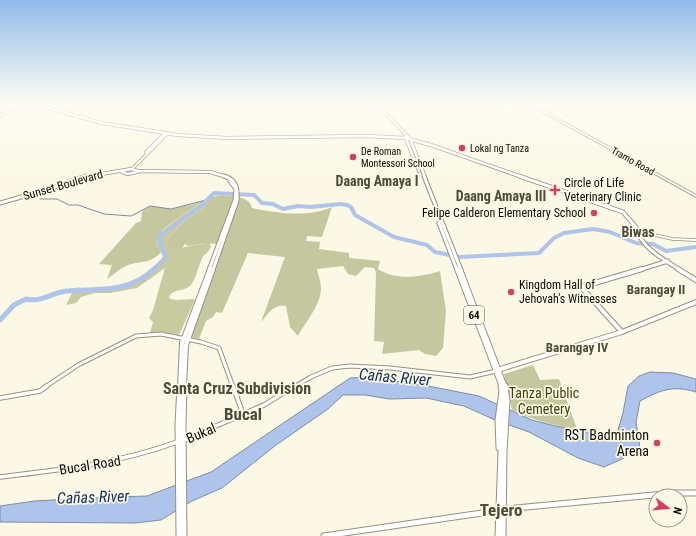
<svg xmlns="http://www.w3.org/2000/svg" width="696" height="536" font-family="'Roboto Condensed',sans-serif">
<rect width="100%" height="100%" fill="#fbf8e5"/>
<path fill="#c5c89f" d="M221,195C232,197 249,195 252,208C277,213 308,218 332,207L322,237L307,236L306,241L320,242L319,249L349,253V258L380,261L378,269C396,281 421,277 440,271L446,311L443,348L436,356L425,354L419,350L382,354L384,342L374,341L376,272L374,268L365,267L356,276L348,274L343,266L317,269C318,275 321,282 321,288C321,305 306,321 298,336L290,327L286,306C273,304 269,313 261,322L285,257L248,253L222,313L216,312L213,317L206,321L199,339L186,336L219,244L205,243L188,246L185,244L182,248L170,250L166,240L185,220L203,209L205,207L204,201L182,215L163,230L156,244L161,252C150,265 139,260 126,266C119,269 113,275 107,279L112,265L99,264L136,223L141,221L142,211L150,206L171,209L194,204L215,196Z
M533,365L540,380L559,379L577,429C554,426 533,420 512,410L504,374Z"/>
<path fill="#c8cba0" d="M200,202H206L207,204L203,209L185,220L166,240L170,250L205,243H210L211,247L207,253L203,256C200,262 195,281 191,285C184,292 175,288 169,296L170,299L177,300L194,299L195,300L179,335L162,332L150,333L153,322L149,318L153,310L165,268L137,288L110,293H95L81,297L76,303L66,305L73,291L78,287L80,288V291C105,291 155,285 163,256L156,244L158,235L182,215L200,204Z"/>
<path fill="#afc4ea" stroke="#7e8ca6" d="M650,372L673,373L696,379V392C672,385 661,390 640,401L636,422L640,448L622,459L604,467L578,458L529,432L495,420L464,406L426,398L389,399L365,395H343L328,409L276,445L222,488L192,501L161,520L135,523L0,522V506L34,501L88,498L147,496L211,472L350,378L366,377L428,386L479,396L532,420L555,426L616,437L623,413L628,386L639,376Z"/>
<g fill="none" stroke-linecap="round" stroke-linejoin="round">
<path stroke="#7e8ca6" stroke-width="1" d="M40,199H57L69,205H78L104,214L131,216L150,206L171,209L206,200"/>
<path stroke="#afc4ea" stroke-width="4" d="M153,270L166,257L159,240L161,235L202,205L214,193L254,195L262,203L273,204L283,209L298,206L311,207L340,204L347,205L351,207L355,215L394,237L427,245L435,252L459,257L539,253L554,238L564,233L593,229L610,232L636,243L653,244L666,251L696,247"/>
<path stroke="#afc4ea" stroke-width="5" d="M0,320L14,305L26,299C41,303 53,292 67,291C100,288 127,294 154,269"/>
<g stroke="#939180" stroke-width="3.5">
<path id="minor-far2" d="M528,103L696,196
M0,116L25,103
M146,152L165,133
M132,169L168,133
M640,232L673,239L696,240"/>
</g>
<g stroke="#939180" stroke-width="5">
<path id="minor-far1" d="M45,387L78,365L136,336L161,334L201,342L219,348L233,387
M294,387L311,377L332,368L350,366L390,368L470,377L496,371"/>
</g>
<g stroke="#939180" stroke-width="5.5">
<path id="minor" d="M233,386L243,414
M0,398L40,391L47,386
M184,440L264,405L295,386
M0,477C60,470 120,463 177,442"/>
</g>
<g stroke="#939180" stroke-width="4">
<path id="major-far3" d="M30,103L102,123L178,135L227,138L365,136L406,138L430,145
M376,103L410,139L425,177
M405,136L419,171
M428,144L522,177
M122,172L128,174L137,172
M83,177L131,169L138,171L210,172L227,177"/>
</g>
<g stroke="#939180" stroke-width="5">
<path id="major-far2" d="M424,176L461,270
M519,176L623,212L640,232L638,233C645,250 665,260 680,270
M0,203L42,191L86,176
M439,223L457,270
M209,270L235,200L236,189L230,181
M213,270L237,201C238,189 237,180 224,176
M639,270L668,261"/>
</g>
<g stroke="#939180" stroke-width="6">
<path id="major-far1" d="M457,269L502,387
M460,269L505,387
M678,269L696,280
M622,332L581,287L642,269
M497,370L622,332L696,302
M180,387L182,343L210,269
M184,387L186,345L213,269"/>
</g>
<g stroke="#939180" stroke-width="7">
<path id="major" d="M499,448L498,420L502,391
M179,536L178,425L180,386
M184,536L183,424L184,386
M324,536L516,508L675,493H696
M498,536L503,397L501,386
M503,536L504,452L507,401L505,386"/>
</g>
<use href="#minor-far2" stroke="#fff" stroke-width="2"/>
<use href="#minor-far1" stroke="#fff" stroke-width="3"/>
<use href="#minor" stroke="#fff" stroke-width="3.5"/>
<use href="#major-far3" stroke="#fff" stroke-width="2.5"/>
<use href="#major-far2" stroke="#fff" stroke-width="3"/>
<use href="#major-far1" stroke="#fff" stroke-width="4"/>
<use href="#major" stroke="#fff" stroke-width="5"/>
</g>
<linearGradient id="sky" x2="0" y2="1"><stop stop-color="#91bae9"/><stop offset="0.58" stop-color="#fdfcf3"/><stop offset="1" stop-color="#fdfcf3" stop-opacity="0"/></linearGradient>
<rect width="696" height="178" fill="url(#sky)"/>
<g fill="#d14160" stroke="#fbf8e5" stroke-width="1.5">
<circle cx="462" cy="148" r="4"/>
<circle cx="353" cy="157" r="4"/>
<path d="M553 184h4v4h4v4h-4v4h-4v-4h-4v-4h4z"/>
<circle cx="594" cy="213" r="4"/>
<circle cx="511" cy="292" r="4"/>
<circle cx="657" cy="443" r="4"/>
</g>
<g text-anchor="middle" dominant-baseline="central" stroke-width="3.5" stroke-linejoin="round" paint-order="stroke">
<g font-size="10" fill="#0c0b06" stroke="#fbf8e5" text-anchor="start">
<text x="470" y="148">Lokal ng Tanza</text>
<text x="361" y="151">De Roman<tspan x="361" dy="12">Montessori School</tspan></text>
</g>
<g font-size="10" fill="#0c0b06" stroke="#fbf8e5">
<text transform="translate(633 161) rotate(29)">Tramo Road</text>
</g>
<rect fill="#fbf8e5" stroke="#545249" stroke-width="1" x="464" y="306" width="20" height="18" rx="3"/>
<g font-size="11" font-weight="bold" fill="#0c0b06">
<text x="474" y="315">64</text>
</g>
<g font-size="12" fill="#0c0b06" stroke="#fbf8e5" text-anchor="start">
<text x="564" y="183">Circle of Life<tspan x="564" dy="14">Veterinary Clinic</tspan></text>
<text x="586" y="213" text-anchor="end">Felipe Calderon Elementary School</text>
<text x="519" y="285">Kingdom Hall of<tspan x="519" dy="14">Jehovah's Witnesses</tspan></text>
</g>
<g font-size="12" fill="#0c0b06" stroke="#fbf8e5">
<text transform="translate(63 185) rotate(-16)">Sunset Boulevard</text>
</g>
<g font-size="13" font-weight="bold" fill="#4d4b3b" stroke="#fbf8e5">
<text x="656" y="289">Barangay II</text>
<text x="577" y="347">Barangay IV</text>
</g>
<g font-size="14" font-weight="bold" fill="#4d4b3b" stroke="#fbf8e5">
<text x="377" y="181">Daang Amaya I</text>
<text x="501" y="196">Daang Amaya III</text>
<text x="638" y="232">Biwas</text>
</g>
<g font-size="14" fill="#3e400c" stroke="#fbf8e5">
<text x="544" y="393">Tanza Public<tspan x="544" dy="16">Cemetery</tspan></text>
</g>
<g font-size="14" fill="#0c0b06" stroke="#fbf8e5">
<text transform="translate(201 433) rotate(-23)">Bukal</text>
<text transform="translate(90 465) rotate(-9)">Bucal Road</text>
</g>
<g font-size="14" fill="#0c0b06" stroke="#fbf8e5" text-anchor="end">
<text x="649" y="435">RST Badminton<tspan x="649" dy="16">Arena</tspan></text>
</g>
<g font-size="16" font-style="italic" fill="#162e5d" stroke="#fbf8e5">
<text transform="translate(395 377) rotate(5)">Cañas River</text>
<text transform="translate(93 497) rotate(-2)">Cañas River</text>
</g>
<g font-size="16" font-weight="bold" fill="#4d4b3b" stroke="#fbf8e5">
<text x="237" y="388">Santa Cruz Subdivision</text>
</g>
<g font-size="17" font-weight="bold" fill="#4d4b3b" stroke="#fbf8e5">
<text x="243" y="414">Bucal</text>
<text x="501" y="510">Tejero</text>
</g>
</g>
<g transform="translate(668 508) rotate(106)"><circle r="19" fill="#fbf8e5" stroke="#9b998c"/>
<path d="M0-3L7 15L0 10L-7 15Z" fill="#d14160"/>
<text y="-6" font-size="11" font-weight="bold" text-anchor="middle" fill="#0c0b06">N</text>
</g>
</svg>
